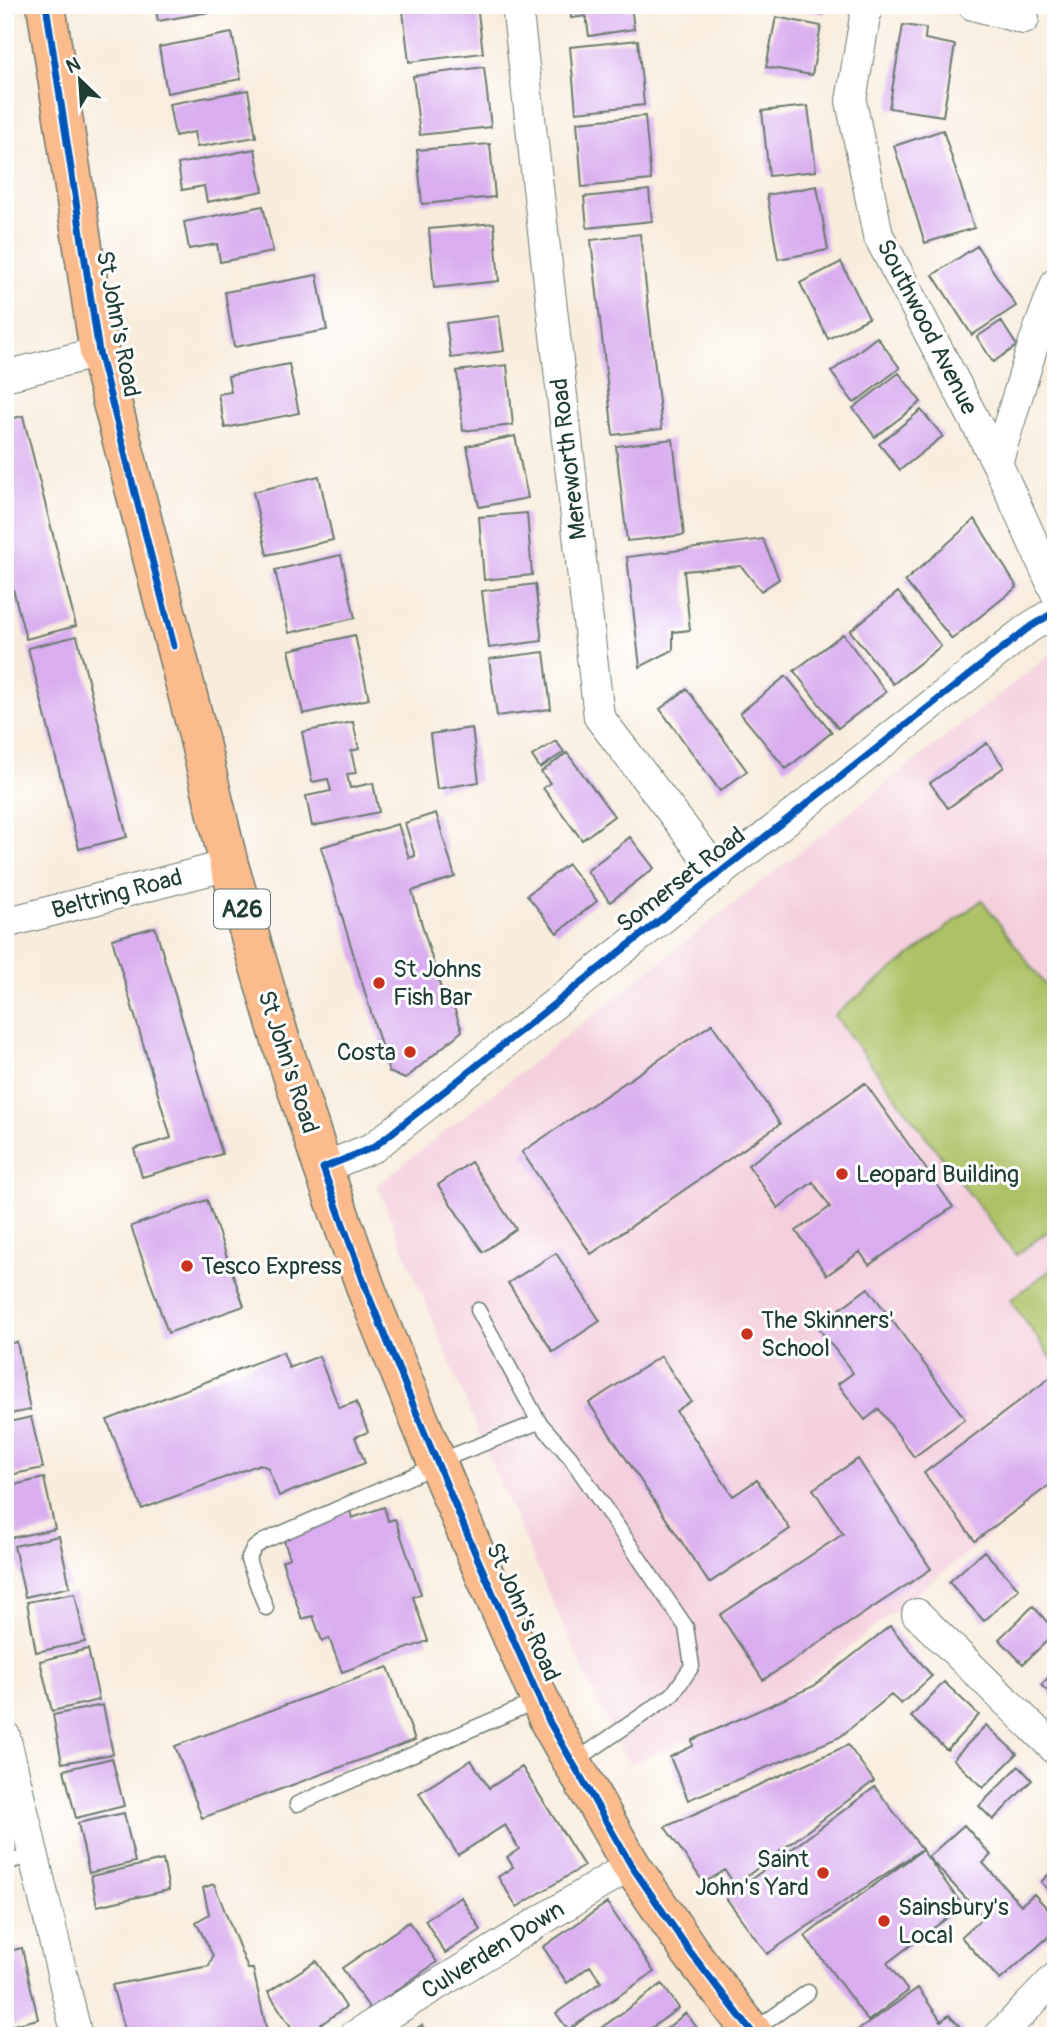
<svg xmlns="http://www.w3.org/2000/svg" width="1061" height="2041" font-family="Pangolin,sans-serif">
<rect width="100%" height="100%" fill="#fff"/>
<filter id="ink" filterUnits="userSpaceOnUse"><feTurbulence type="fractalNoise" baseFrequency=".0143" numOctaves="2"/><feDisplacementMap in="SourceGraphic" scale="14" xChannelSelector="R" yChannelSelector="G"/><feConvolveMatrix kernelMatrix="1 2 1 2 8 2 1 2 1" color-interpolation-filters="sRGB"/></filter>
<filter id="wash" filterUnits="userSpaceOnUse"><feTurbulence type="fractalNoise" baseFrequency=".00686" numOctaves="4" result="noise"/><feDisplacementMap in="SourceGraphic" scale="28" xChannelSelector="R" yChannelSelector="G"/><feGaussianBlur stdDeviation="1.57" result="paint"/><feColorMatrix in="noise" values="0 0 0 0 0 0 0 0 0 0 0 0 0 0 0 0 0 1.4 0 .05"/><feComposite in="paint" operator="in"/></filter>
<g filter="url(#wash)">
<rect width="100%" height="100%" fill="#f8ecdc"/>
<path fill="#f4cfdd" d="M1052,653L1056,660V1482L782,1701L629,1765L597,1701L499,1482L377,1185Z"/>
<path fill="#adc266" stroke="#66804d" stroke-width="2" d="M982,900L1056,1000V1225L1016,1255L834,1015Z
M1056,1266V1364L1010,1300Z"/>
<g id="blocks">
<path fill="#d9adef" d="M155,5H220L221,10L158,21Z
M449,5H477L483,53L409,62L403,11Z
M570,5H631L634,29L589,36L586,16L571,18Z
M785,5H826L824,14Z
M776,17L821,26L812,75L766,67Z
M903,25L926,28L925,39L955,45L943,116L889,108Z
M232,33L241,79L167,93L159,47Z
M638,40L644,105L576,112L570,47Z
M484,67L491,127L420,135L413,76Z
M248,90L256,137L197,147L194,132L175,136L169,104Z
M808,106L816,171L769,176L762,111Z
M645,116L651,180L582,187L577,122Z
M943,130L974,228L925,243L894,146Z
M490,144L495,197L422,204L417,150Z
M255,149L263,191L207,202L204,186L182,190L178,164Z
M817,186L828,250L778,259L767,195Z
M649,190L652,221L587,228L584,197Z
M263,206L273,252L220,262L217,244L189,249L184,222Z
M494,223L499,281L434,288L429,229Z
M640,234L662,429L613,435L591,240Z
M977,246L1016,306L972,335L933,275Z
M841,262L869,318L828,339L800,283Z
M317,275L327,330L234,347L225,292Z
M499,316L504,351L451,358L446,323Z
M1001,321L1017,346L993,362L977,337Z
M877,337L900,368L854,403L831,372Z
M289,364L299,413L225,428L218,394L231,392L228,376Z
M507,365L513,425L463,431L457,371Z
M899,373L921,402L875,437L853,408Z
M921,410L943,436L900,470L879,444Z
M23,416L76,626L26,639L5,558V420Z
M515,436L528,498L479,507L467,446Z
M673,439L684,535L627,541L616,446Z
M319,476L333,540L267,555L253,492Z
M527,513L532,575L484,580L479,517Z
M975,519L1017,587L952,639L905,581Z
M763,539L779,579L761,591L741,566L684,571L690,630L673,632V650L640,667L627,557Z
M341,555L355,618L289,633L275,570Z
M535,584L542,641L489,648L482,591Z
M898,592L941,646L893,684L850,631Z
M843,634L886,692L838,728L794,671Z
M355,635L369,699L303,714L289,650Z
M77,636L127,837L79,849L28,648Z
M544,652L551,709L497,716L489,659Z
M786,676L832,732L786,769L740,713Z
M687,689L747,771L720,791L660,709Z
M353,722L359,749L351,751L356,773L347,774L350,788L373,783L379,812L312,826L306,796L331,791L328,779L312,782L302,732Z
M472,728L479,782L437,789L430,734Z
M556,741L564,752L540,768L532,756Z
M987,743L1004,767L948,808L930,783Z
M567,753L614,816L582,840L543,788L550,783L541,772Z
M436,813L455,877L412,891L442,992L448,990L462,1031L405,1079L389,1072L321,847L398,824L409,858L415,856L405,823Z
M630,837L654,868L610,902L587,871Z
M5,850L13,874L5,876Z
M568,864L597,901L557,933L527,895Z
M155,927L222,1154L142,1177L134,1149L171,1138L112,939Z
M712,1024L780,1124L591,1254L522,1152Z
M865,1083L953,1207L869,1265L860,1252L827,1275L796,1231L830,1207L813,1182L778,1208L748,1165Z
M471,1162L516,1229L483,1252L438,1185Z
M207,1200L244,1306L168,1333L131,1226Z
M556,1253L600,1321L553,1352L508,1283Z
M868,1288L965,1419L914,1457L879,1409L865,1420L838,1384L853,1373L817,1326Z
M5,1315L10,1331L5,1333Z
M17,1342L30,1410L5,1415V1344Z
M283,1352L289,1368L319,1356L339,1408L356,1402L368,1432L355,1437L365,1463L279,1496L268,1468L260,1464L142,1509L107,1420Z
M661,1356L691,1401L676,1411L733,1496L757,1480L790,1529L709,1583L589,1403Z
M1051,1377L1056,1383V1480L975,1541L924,1473Z
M31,1417L43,1468L5,1476V1423Z
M858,1459L931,1569L763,1680L720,1615L843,1534L813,1489Z
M44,1478L55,1529L10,1538L5,1518V1487Z
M384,1507L388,1521L395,1519L421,1594L413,1597L428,1641L342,1672L329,1638L322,1641L313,1616L302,1619L282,1561L290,1558L282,1535L350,1511L352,1518Z
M59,1536L70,1587L25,1597L14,1546Z
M984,1551L1019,1589L984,1621L949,1582Z
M75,1593L85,1642L36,1652L27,1602Z
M1033,1606L1056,1632L1023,1664L999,1639Z
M890,1626L932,1676L901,1704L891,1695L840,1737L688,1800L670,1757L693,1746L692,1740L814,1686Z
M88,1649L99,1700L52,1711L40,1661Z
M388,1667L415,1740L202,1818L175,1746Z
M1056,1670V1699L1041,1685Z
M944,1682L979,1715L947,1750L911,1717Z
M103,1705L113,1754L62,1763L53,1715Z
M986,1725L1017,1754L983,1788L953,1759Z
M848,1745L874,1781L735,1885L725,1870L704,1883L665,1827Z
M112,1758L124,1806L76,1818L64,1770Z
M471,1760L489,1788L522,1767L584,1866L517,1907L498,1877L513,1867L507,1857L519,1849L505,1825L458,1855L419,1793Z
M1019,1766L1032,1780L993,1820L979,1806Z
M875,1787L922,1849L767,1954L726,1898Z
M124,1813L135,1862L89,1873L78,1823Z
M964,1825L991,1855L983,1863L1021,1905L1034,1894L1056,1918V1930L1000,1980L961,1937L983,1917L928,1857Z
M922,1850L963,1906L887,1963L908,1991L868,2021L805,1936Z
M163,1860L169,1890L97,1906L91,1876Z
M1056,1867V1897L1041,1882Z
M214,1884L248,1969H253L268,2036H126L112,1985L209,1966L213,1956L196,1922L209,1914L203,1888Z
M461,1897L481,1930L445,1953L425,1920Z
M607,1903L654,1972L568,2030L556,2013L601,1982L590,1966L567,1983L543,1947Z
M409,1922L437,1962L370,2009L342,1968Z
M22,1948L38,2019L5,2027V1952Z
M316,1961L346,2007L304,2036H297L268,1992Z
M662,1984L679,2008L640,2036H590Z
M918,1988L941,2021L949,2015L969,2036H850Z
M686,2013L703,2036H657Z
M422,2025L429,2036H405Z"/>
</g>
</g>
<g filter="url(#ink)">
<use href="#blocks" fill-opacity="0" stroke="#6b7a6f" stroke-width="2"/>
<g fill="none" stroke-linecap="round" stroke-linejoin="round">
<g stroke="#6b7a6f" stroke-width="17">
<path id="lane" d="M478,1310L539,1422
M439,1461L539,1422L570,1457L686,1627L692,1666L673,1694L574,1762
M266,1608L248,1560L254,1548L262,1542L437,1465
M297,1804L537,1701
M5,1863L33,1855
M753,2031L808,1992"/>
</g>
<g stroke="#6b7a6f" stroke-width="32">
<path id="street" d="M517,5L599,717L719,874
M867,5L851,101L878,235L997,463L1056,593
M973,5L1024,19
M5,376L99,352
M997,463L1034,342L1056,283
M5,923L229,865
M323,1168L374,1147L1027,629L1056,611
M917,1614L1056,1750
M5,1736L77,2036
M354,2036L631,1865
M999,2036L1056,1977"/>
</g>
<g stroke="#6b7a6f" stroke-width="41">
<path id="highway" d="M46,5L99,352L198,735L229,865L280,1038L323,1168L368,1294L423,1429L476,1555L550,1723L631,1865L691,1953L755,2036"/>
</g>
<use href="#lane" stroke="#fff" stroke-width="14"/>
<use href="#street" stroke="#fff" stroke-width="30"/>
<use href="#highway" stroke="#fbbb8d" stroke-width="38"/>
<g stroke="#fff" stroke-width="11">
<path id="cycleway" d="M46,5L99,352L174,646
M755,2036L691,1953L631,1865L550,1723L476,1555L423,1429L368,1294L323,1168L374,1147L1027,629L1056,611"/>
</g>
<use href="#cycleway" stroke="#0057b8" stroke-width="7"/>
</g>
</g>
<g fill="#c8321e" stroke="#fff" stroke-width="2.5">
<circle cx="379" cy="983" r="7"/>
<circle cx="410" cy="1052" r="7"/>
<circle cx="842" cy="1174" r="7"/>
<circle cx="187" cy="1266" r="7"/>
<circle cx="747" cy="1334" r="7"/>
<circle cx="823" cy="1873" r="7"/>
<circle cx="884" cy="1921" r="7"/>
</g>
<g text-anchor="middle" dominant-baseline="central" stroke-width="6" stroke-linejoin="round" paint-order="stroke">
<rect fill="#fff" stroke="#627771" stroke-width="2" x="214" y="889.5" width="56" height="39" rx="5"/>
<g font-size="23" font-weight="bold" fill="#1f3d34">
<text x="242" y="909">A26</text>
</g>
<g font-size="24" fill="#1f3d34" stroke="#fff">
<text transform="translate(118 324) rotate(79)">St John's Road</text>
<text transform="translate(927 327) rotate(63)">Southwood Avenue</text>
<text transform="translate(569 459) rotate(-97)">Mereworth Road</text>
<text transform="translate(681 880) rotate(-38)">Somerset Road</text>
<text transform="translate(117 894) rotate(-15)">Beltring Road</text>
<text transform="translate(288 1062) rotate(72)">St John's Road</text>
<text transform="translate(523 1612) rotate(66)">St John's Road</text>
<text transform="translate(493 1950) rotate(-32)">Culverden Down</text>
</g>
<g font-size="24" fill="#1f3d34" stroke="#fff" text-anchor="start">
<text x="393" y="969">St Johns<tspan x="393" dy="28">Fish Bar</tspan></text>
<text x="396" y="1052" text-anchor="end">Costa</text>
<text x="856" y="1174">Leopard Building</text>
<text x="201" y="1266">Tesco Express</text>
<text x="761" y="1320">The Skinners'<tspan x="761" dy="28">School</tspan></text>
<text x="809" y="1859" text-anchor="end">Saint<tspan x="809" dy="28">John's Yard</tspan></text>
<text x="898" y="1907">Sainsbury's<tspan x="898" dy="28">Local</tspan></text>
</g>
</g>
<rect width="1061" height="2041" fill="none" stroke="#fff" stroke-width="28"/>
<g transform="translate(80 80) rotate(335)" stroke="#ffffff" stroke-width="5" paint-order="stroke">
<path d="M0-5L12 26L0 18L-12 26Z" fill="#1f3d34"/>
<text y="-10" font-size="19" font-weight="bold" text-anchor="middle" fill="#1f3d34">N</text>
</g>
</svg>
